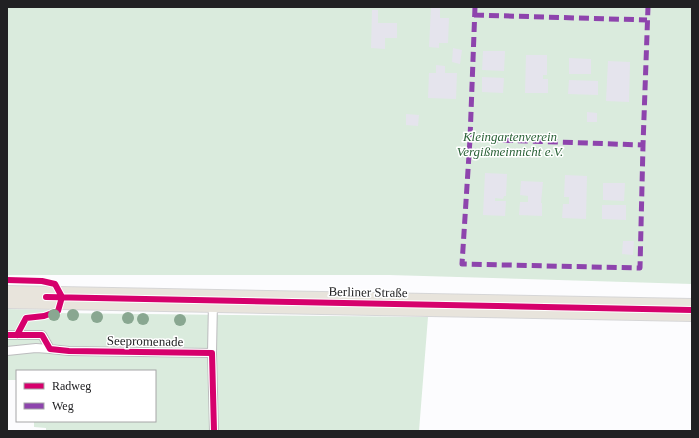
<svg xmlns="http://www.w3.org/2000/svg" width="699" height="438" font-family="Georgia,serif">
<rect width="100%" height="100%" fill="#fcfcfe"/>
<path fill="#daebdd" d="M7,7H692V284L389,275H7Z
M7,309L51,310L53,313L428,317L419,431H52L46,430V428L34,427V421H155V371H17V380H7Z"/>
<path fill="#e5e4ed" d="M431,8H440V18H449L448,43H439V48L429,47Z
M372,10H378V23H397V38H385V49L371,48Z
M453,48L462,50L460,64L452,62Z
M483,51H505L504,71L482,70Z
M526,55H547V75H543V79H548V93H525Z
M569,58L591,59V74H569Z
M608,61L630,62L629,102L606,101Z
M436,65L445,66V73H457L456,99L428,98L429,73H436Z
M482,77L504,78L503,93L482,92Z
M569,80L598,81V95L568,94Z
M587,112L597,113V122H587Z
M406,114L419,115L418,126L406,125Z
M485,173L507,174L506,196H504L503,199L495,198V201H506L505,216L483,215Z
M565,175L587,176L586,219L562,218L563,204H569V197H564Z
M521,181L543,182L541,203H542V216L519,215L520,202H528V196L520,195Z
M603,183H625L624,201L603,200Z
M602,205H626V220L602,219Z
M623,241H634L633,255L622,254Z"/>
<g fill="none" stroke-linecap="round" stroke-linejoin="round">
<g stroke="#bcbcbe" stroke-width="10">
<path id="service" d="M7,335H42L50,349L69,351L212,353L214,431
M7,351L36,348L50,349
M212,353L213,301"/>
</g>
<g stroke="#d6d6d7" stroke-width="24">
<path id="primary" d="M7,297L692,310"/>
</g>
<use href="#service" stroke="#fff" stroke-width="8"/>
<use href="#primary" stroke="#e8e4dc" stroke-width="22"/>
<path stroke="#8e44ad" stroke-width="5" stroke-dasharray="10 5" stroke-linecap="butt" d="M475,7L470,139L643,145L648,7
M474,15L647,20
M470,139L462,264L640,268L643,145"/>
<g stroke="#fff" stroke-width="8">
<path id="cycleway" d="M7,280L42,281L55,284L62,297L58,311L44,316L26,318L17,335
M46,297L692,310
M7,335H42L50,349L69,351L212,353L214,431"/>
</g>
<use href="#cycleway" stroke="#d6006c" stroke-width="6"/>
</g>
<g fill="#89a791">
<circle cx="54" cy="315" r="6"/>
<circle cx="73" cy="315" r="6"/>
<circle cx="97" cy="317" r="6"/>
<circle cx="128" cy="318" r="6"/>
<circle cx="143" cy="319" r="6"/>
<circle cx="180" cy="320" r="6"/>
</g>
<g text-anchor="middle" dominant-baseline="central" stroke-width="3" stroke-linejoin="round" paint-order="stroke">
<g font-size="13" font-style="italic" fill="#2b6238" stroke="#fff">
<text x="510" y="136">Kleingartenverein<tspan x="510" dy="15">Vergißmeinnicht e.V.</tspan></text>
</g>
<g font-size="13" fill="#212123" stroke="#fff">
<text transform="translate(368 292) rotate(1)">Berliner Straße</text>
<text transform="translate(145 341) rotate(1)">Seepromenade</text>
</g>
</g>
<rect width="699" height="438" fill="none" stroke="#212123" stroke-width="16"/>
<rect x="16" y="370" width="140" height="52" fill="#ffffff" stroke="#a6a6a7"/>
<rect x="24" y="383" width="20" height="6" fill="#d6006c" stroke="#a6a6a7"/>
<text x="52" y="390" font-size="12" fill="#212123">Radweg</text>
<rect x="24" y="403" width="20" height="6" fill="#8e44ad" stroke="#a6a6a7"/>
<text x="52" y="410" font-size="12" fill="#212123">Weg</text>
</svg>
